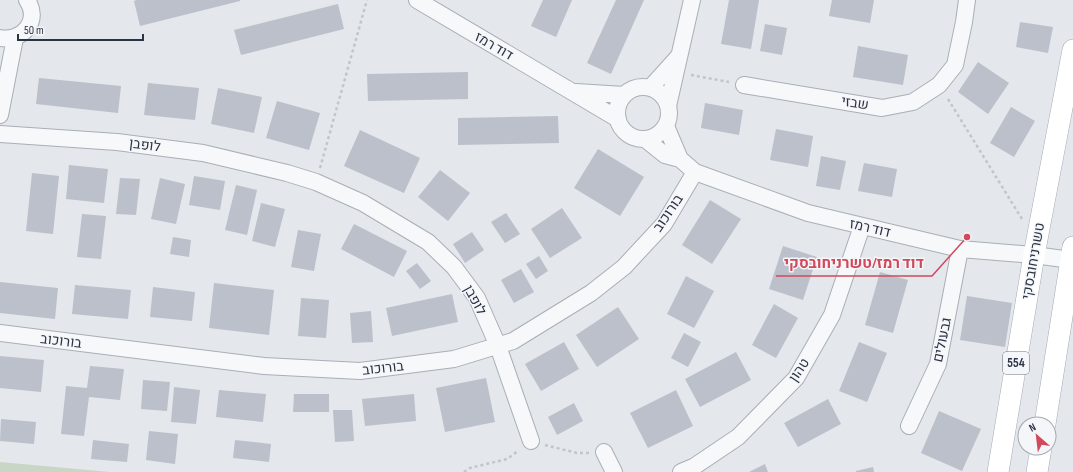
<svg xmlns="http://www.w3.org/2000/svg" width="1073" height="472" font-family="'Sofia Sans Condensed',Heebo,sans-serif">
<rect width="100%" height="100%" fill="#e4e7ec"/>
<path fill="#c9d6c5" d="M0,462L110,472H0Z"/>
<path fill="#bbc0ca" d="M137,0H240V1L140,26L134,1Z
M543,0H572L556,37L531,26Z
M616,0H644L611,74L587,63Z
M729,0H759L751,49L721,44Z
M832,0H874L870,23L829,16Z
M338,4L344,29L241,55L234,30Z
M1020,22L1053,27L1048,53L1016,47Z
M765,24L787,28L782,55L760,51Z
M858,46L908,55L903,85L853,77Z
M978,62L1009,83L988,114L958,92Z
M468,72V99L368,101L367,74Z
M39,78L121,86L118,113L36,104Z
M148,83L199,88L195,120L144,115Z
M218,88L262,97L254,133L211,124Z
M277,101L320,113L309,150L266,138Z
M705,103L743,110L739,135L701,128Z
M1011,107L1035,121L1014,157L990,143Z
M558,116L559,143L458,145V118Z
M776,129L813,136L808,167L770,160Z
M360,130L420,158L404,193L344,166Z
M598,149L644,177L620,216L574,188Z
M821,156L846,161L840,190L816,186Z
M864,163L897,169L892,197L858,191Z
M69,165L108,169L104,203L66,199Z
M440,170L470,193L448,221L418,197Z
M32,173L59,176L53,234L26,231Z
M194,176L225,181L220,210L189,205Z
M120,178L140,179L136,215L116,214Z
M160,178L185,184L176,224L151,219Z
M236,185L257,190L247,235L225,230Z
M710,200L741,219L712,264L682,245Z
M261,203L285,209L275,247L252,241Z
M562,208L582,238L550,258L531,229Z
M506,213L520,234L505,243L491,222Z
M82,214L106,216L101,259L77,257Z
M354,224L407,251L394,277L341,249Z
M298,230L321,234L314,271L291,267Z
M472,232L484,250L465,263L453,244Z
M173,237L191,240L189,257L170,254Z
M783,246L817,257L803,300L769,289Z
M539,256L548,271L536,279L526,264Z
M417,263L431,281L420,289L406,271Z
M521,269L534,292L514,303L501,280Z
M880,272L908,280L893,333L865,325Z
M686,276L714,291L694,328L667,314Z
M0,282L58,288L55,319L0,313Z
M214,283L274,290L269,335L209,328Z
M75,285L131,290L128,319L72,314Z
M153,287L195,292L192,321L150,317Z
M452,294L458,322L392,336L386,308Z
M967,296L1012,303L1005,347L960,340Z
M301,298L329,300L326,338L298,336Z
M774,304L798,318L776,358L752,345Z
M618,307L639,339L597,367L576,335Z
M371,311L373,342L352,343L350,313Z
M684,333L701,342L688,367L671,358Z
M564,342L579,369L541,391L525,364Z
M859,342L887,353L867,402L839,391Z
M736,352L751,380L700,407L685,379Z
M0,356L44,360L41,392L0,388Z
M90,366L124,369L120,400L89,397L84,436L61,434L66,386L87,388Z
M486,378L495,422L445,432L436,388Z
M143,380L170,382L167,411L141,409Z
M174,387L200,390L196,424L171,422Z
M219,390L266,394L263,422L216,417Z
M676,390L693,426L648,448L630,413Z
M294,394H329V412H293Z
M414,394L416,421L365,426L362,399Z
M828,399L841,424L798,447L784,423Z
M574,403L583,421L557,435L548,417Z
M333,410H352L354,441L335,442Z
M939,411L981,429L962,471L921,453Z
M1,419L36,422L34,444L0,441Z
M149,431L178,434L175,464L146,460Z
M93,440L129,444L127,462L91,459Z
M235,440L271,444L269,462L233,458Z
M765,464L768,472H749Z
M873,467L874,472H856V471Z"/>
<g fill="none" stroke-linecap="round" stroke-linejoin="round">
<g stroke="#a9aeb7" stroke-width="18">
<path id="minor" d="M417,0L618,119
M0,38C22,42 41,21 27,0
M744,85L882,108L913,102L939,85L955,65L964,22L967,0
M617 113a26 26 0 1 1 52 0a26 26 0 1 1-52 0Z
M650,88L678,57
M576,92L624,95
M668,106L692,0
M0,115L15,38
M666,126L680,159L695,172L808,213L960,249L1034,255L1071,260
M0,134L117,142L203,153L287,173L316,182L363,203L428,242L454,267L477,298L498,346L531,441
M645,139L665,155L680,159
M0,333L264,366L360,371L454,359L513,341L591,293L624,267L664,224L695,172
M909,426L938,364L960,249
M604,452L614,472
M681,472L695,466L738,437L796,378L832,315L862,226"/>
</g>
<g stroke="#a3abb8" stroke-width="22">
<path id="major" d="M1045,424L1073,247
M998,472L1034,255L1073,50
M1037,472L1041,448"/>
</g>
<path stroke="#c2c5cb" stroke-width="2.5" stroke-dasharray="3 3" stroke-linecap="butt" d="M691,75L729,82
M948,99L1022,219
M320,168L367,0
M545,445L577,453H589
M464,472L470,468L507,459L518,451"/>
<use href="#minor" stroke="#f7f8fa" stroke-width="16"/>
<use href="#major" stroke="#fff" stroke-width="21"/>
</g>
<g text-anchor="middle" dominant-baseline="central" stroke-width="3" stroke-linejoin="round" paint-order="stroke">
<rect fill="#f4f6f9" stroke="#676e7b" stroke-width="1" x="1003" y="352" width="26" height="22" rx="3"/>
<g font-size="13" font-weight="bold" fill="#2b3445">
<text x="1016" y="363">554</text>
</g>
<g font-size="14" fill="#2b3445" stroke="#f4f6f9">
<text transform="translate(494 46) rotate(30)">דוד רמז</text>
<text transform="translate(855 103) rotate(9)">שבזי</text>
<text transform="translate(145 145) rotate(7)">לופבן</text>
<text transform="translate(668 213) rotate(-56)">בורוכוב</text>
<text transform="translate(870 228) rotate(13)">דוד רמז</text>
<text transform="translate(1033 261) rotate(-80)">טשרניחובסקי</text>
<text transform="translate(475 300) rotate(61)">לופבן</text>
<text transform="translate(942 340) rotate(-78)">גבעולים</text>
<text transform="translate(61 341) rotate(7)">בורוכוב</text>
<text transform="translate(383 368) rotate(-6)">בורוכוב</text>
<text transform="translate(799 370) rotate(-56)">טהון</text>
</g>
</g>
<path fill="none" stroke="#d1495b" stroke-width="1.5" d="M967 237L932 276H776"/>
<circle fill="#d1495b" stroke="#f4f6f9" stroke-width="1.5" cx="967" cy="237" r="4"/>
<g font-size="15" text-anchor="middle" font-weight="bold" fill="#d1495b" stroke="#f4f6f9" stroke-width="3" stroke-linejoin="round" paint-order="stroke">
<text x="854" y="268">דוד רמז/טשרניחובסקי</text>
</g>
<g transform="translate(1037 436) rotate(332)"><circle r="19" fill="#f4f6f9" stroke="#a4a8b1"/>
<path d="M0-3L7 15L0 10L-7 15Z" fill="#d1495b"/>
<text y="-6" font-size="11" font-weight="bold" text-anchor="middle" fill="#2b3445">N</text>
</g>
<path d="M18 34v6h125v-6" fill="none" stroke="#2b3445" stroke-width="2"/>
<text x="24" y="34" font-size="12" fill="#2b3445" stroke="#f4f6f9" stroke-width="3" paint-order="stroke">50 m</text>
</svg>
